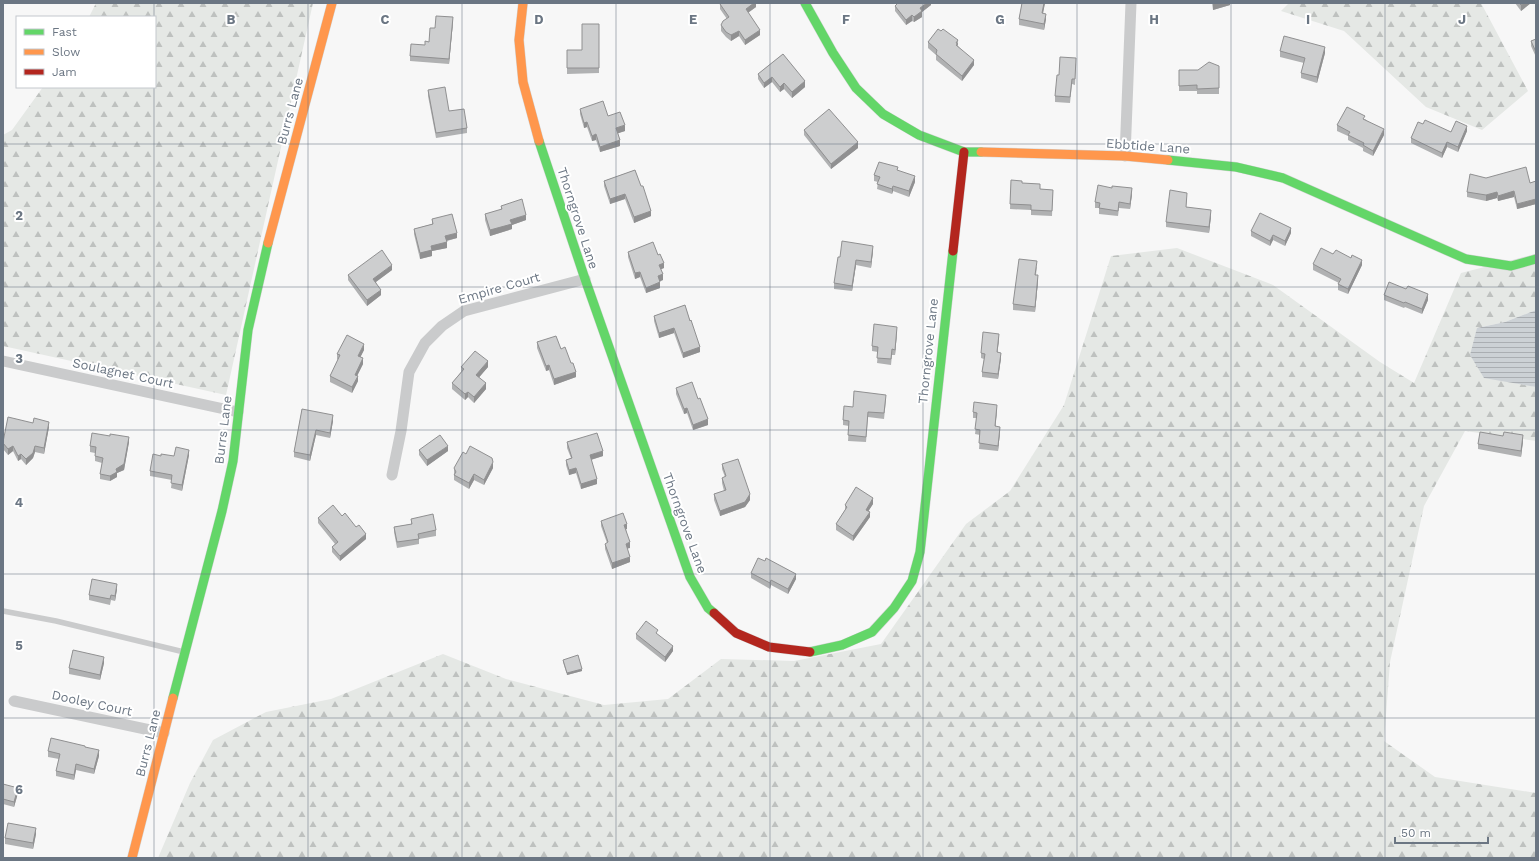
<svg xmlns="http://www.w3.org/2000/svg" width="1539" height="861" font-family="'Work Sans',sans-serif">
<defs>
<pattern id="forest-firs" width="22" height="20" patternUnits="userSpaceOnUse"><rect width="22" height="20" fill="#e5e8e5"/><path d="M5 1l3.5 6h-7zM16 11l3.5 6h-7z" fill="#bec1bf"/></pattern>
<pattern id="water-rules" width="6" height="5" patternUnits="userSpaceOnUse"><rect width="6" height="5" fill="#ccd1d5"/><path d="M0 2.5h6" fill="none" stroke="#aaaeb2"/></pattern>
</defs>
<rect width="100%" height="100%" fill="#f7f7f7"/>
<path fill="url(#forest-firs)" d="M96,3H313L226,395L3,346V135L12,130L43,87H155V17H89Z
M1289,3H1481L1528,91L1482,130L1426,107L1344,31L1281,11Z
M1177,248L1273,285L1380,362L1414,383L1461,273L1536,254V310L1505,322L1477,328L1517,383L1536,387V441L1465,431L1424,506L1390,662L1384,741L1435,777L1536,793V858H158L190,783L213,740L266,712L331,699L443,654L506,679L604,705L668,699L721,659L794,661L881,644L966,524L1010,491L1064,405L1111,256Z"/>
<path fill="url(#water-rules)" d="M1536,310V387L1484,378L1470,355L1477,328L1505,322Z"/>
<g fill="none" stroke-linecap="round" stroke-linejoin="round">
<g stroke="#d3d4d4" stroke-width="10">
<path id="fast" d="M805,3L833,53L856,88L883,114L919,135L964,152H981
M539,141L585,279L690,577L708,608L714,613
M1168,160L1236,167L1283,178L1466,259L1511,266L1536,259
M810,652L842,645L872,632L894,608L912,581L920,552L953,251
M173,698L222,511L233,461L248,330L268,243"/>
</g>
<g stroke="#d3d4d4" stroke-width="10">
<path id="slow" d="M523,3L519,40L523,82L539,141
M981,152L1125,156L1168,160
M268,243L332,3
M132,858L173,698"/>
</g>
<g stroke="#d3d4d4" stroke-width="10">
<path id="jam" d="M953,251L964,152
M714,613L736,633L769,647L810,652"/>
</g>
<path stroke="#cacbcc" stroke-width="5.5" d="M3,611L56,621L184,652"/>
<path stroke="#cacbcc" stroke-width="11" d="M1125,156L1131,3
M3,361L238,412
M392,475L401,431L409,372L425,343L442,326L464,311L585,279
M14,701L164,733"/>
<use href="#fast" stroke="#63d668" stroke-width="9"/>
<use href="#slow" stroke="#ff974d" stroke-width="9"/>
<use href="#jam" stroke="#b3261e" stroke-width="9"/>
</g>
<path fill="#b0b1b2" d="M756,3V7L748,13L760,35L745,45L739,36L731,41L726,37L721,31V25L727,19L720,9V4Z
M931,3V5L922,12V17L914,22L912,21L906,25L895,11V6Z
M1021,3H1045L1043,13L1046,19L1044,30L1019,25V19L1022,3Z
M1212,3H1230V5L1213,10Z
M1515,3H1531L1521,11Z
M453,22L449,64L410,61V56L429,42L435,28Z
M599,24V73L567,74V50H582Z
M941,31L958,40V46L974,65L962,81L936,60V55L928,48V42Z
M1536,39V57L1531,46V41Z
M1280,51L1325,53L1317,83L1301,78V73L1304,63L1280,57Z
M783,54L805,87L792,98L784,89L780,92L772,82L764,88L758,79V74Z
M1076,63L1075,85L1072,84L1070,103L1055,102V96Z
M1219,66V94H1197V91H1179V70H1198Z
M428,90L449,111L467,128V133L436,138L428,96Z
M580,109L608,116L625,131L618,133L620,146L600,152L596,140L592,141L587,127L584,128L580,114Z
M1365,119L1384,135L1373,156L1363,151V148L1348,140V136L1337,131V125Z
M1423,124L1451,132L1467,131L1458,152L1447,147L1442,158L1411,143V138Z
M804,130L858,148L831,169L804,135Z
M635,170L651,216L634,223L625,199L610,204L604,186V181Z
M898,171L915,182L909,197L893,191L892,194L877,189L878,182L874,181V175Z
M1486,178L1530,183L1536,181V204L1517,209L1514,197L1498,201L1497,198L1486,201L1467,197V192Z
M1011,180L1040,189L1053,190L1052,216L1031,215V210L1010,209Z
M1132,194L1130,209L1119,208L1118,216L1099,214V208H1095V202Z
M1187,198L1186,207L1211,216L1209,233L1166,227V222Z
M501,206L526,220L512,225V229L490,236L485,220V214L501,210Z
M432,219L457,238L447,241V248L432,251V256L420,259L414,234V229L432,224Z
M1251,231L1291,233L1285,246L1273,240L1270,246L1251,236Z
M873,251L871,268L856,265L852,291L834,289V283L840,257Z
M628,252L658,255L664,268L661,269L663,280L660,281V288L646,293L640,277L635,279L628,257Z
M1333,254L1362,265L1348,294L1338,290V284L1339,283L1313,270V264Z
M1037,266L1036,275L1038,281L1035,312L1013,310V304Z
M392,270L376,282L381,295L367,306L348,280V275Z
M1384,295L1428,300L1422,314L1405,307L1404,308L1384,300Z
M685,305L700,352L683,358L674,333L659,338L654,321V316Z
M897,332L895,355H892L891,365L877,363L878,352L872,351V346Z
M999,339L997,352L1001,358L998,379L982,377V372L984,359L981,358V353Z
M537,342L561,349L571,363L576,377L554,385L549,370L546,371L537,348Z
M364,350L360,357L363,364L357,376L358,381L352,393L330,382V376L338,360L337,359V354Z
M461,367H488L479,377L486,389L474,403L468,397L465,400L452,389V383L461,372Z
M676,388L708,425L693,430L687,413L684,414L676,394Z
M886,400L884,419L868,417L866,442L848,441L849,426L843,425V420L853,407Z
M302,409L333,421L330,438L316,435L310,461L294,457V452Z
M997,410L995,427L1000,432L998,451L979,449L980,435L975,434L977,418H973V412Z
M49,427L44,454L35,452L33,458L26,465L21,459L18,461L13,451L8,455L3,449V442Z
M1503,436L1523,441L1521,457L1478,449V444Z
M129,442L124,470L117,473V477L110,481L100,479V474L102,463L95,461V453L90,452V446Z
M567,442L603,456L591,460L597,484L581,489L576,473L569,475L566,465V460L571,458L567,448Z
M419,450L448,451L427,466L419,455Z
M189,455L182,491L171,488L172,480L150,476V471L161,456H174Z
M722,464L750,500L745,507L720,516L714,500V494L724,491L722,483V478L725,477L722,469Z
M454,468H493L484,485L474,480L469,489L454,480Z
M873,504L868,511L870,517L853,541L836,530V524L845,510V505Z
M342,516L366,539L340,561L332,552V547L335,544L318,523V518Z
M411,519L436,530V536L419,539V544L397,548L394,532V527L411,524Z
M601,521L627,529H626L630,548H627L630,562L612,569L605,549V544L607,543L601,526Z
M751,573L796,579L788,594L771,585L770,589L751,578Z
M117,589L115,601L111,600L110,605L89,600V595Z
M636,634L658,635L673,651L665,662L636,639Z
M563,660L582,671L567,675L563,662Z
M104,663L100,680L69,674V668Z
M85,747L99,756L94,774L76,770L74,780L56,776V771L59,759L48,757V751Z
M3,784L18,793L14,807L3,804Z
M36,834L33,849L5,844V838Z"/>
<path fill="#909091" d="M754,3H756V7L746,14V9Z
M927,3H931V5L922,12V17L914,22V17L920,8Z
M1044,3H1045L1042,18V13Z
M1218,3H1230V5L1213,10V4Z
M1524,3H1531L1521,11V5Z
M1046,14V19L1044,30V24Z
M912,15V21L906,25V20Z
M453,17V22L449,64V59Z
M760,30V35L745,45V40Z
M739,31V36L731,41V35Z
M1325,47V53L1317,83V77Z
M974,60V65L962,81V76Z
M772,77V82L764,88V83Z
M805,81V87L792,98V92Z
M784,83V89L780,92V87Z
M587,122V127L584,128V123Z
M625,125V131L616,134V128Z
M1467,126V131L1458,152V147Z
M1384,129V135L1373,156V151Z
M596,134V140L592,141V136Z
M620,140V146L600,152V147Z
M858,142V148L831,169V164Z
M1447,142V147L1442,158V153Z
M915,176V182L909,197V191Z
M893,186V191L892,194V189Z
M1132,188V194L1130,209V204Z
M1514,191V197L1498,201V196Z
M1497,192V198L1486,201V195Z
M625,194V199L610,204V199Z
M1536,199V204L1517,209V204Z
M1211,210V216L1209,233V227Z
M651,211V216L634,223V217Z
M526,215V220L512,225V229L490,236V230L510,220Z
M1291,228V233L1285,246V241Z
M457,233V238L445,241V236Z
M1273,235V240L1270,246V241Z
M447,242V248L432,251V256L420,259V253L431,246Z
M873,246V251L871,268V262Z
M856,260V265L852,291V286Z
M1362,260V265L1348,294V289Z
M664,263V268L659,270V265Z
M392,265V270L373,284V279Z
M640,272V277L635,279V273Z
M663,274V280L658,282V276Z
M1038,275V281L1035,312V307Z
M660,282V288L646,293V288Z
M381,290V295L367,306V300Z
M1428,294V300L1422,314V309Z
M897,327V332L895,355V350Z
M674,328V333L659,338V333Z
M999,334V339L997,357V352Z
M364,344V350L358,362V356Z
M700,347V352L683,358V353Z
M1001,353V358L998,379V374Z
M363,358V364L355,380V375Z
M488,361V367L476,381V375Z
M549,365V370L546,371V366Z
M576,372V377L554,385V379Z
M358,376V381L352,393V387Z
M486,383V389L474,403V397Z
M468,392V397L465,400V394Z
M997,405V410L995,432V426Z
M687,408V413L684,414V409Z
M333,415V421L330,438V433Z
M708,419V425L693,430V425Z
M49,422V427L44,454V448Z
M1000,427V432L998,451V446Z
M316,430V435L310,461V455Z
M1523,435V441L1521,457V451Z
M129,437V442L124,470L117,473V477L110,481V476L116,469Z
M13,446V451L8,455V449Z
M35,446V452L33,458L26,465V459Z
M448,446V451L427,466V460Z
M189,450V455L182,491V485Z
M603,451V456L590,460V455Z
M21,454V459L18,461V456Z
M493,462V468L484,485V480Z
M576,468V473L569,475V470Z
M474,474V480L469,489V483Z
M597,479V484L581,489V484Z
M750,494V500L745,507L720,516V511Z
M873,498V504L866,515V510Z
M870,512V517L853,541V536Z
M627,524V529L624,530V525Z
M366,534V539L340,561V556Z
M630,542V548L626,549V544Z
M630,557V562L612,569V563Z
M796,574V579L788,594V589Z
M771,580V585L770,589V583Z
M117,584V589L115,601V596Z
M673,646V651L665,662V657Z
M104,657V663L100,680V675Z
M582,669V671L567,675V673Z
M99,750V756L94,774V769Z
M76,764V770L74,780V775Z
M18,788V793L14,807V802Z
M36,828V834L33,849V843Z"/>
<path fill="#cdcecf" stroke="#909091" d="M722,3H754L746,9L760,30L745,40L739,31L731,35L726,32L721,25L723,21L729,17L720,4Z
M898,3H927L920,8L922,11L914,17L912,15L906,20L895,6Z
M1022,3H1044L1042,13L1046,14L1044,24L1019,19Z
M1519,3H1524L1521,5Z
M436,16L453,17L449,59L410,56L411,44L425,45V41L429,42L430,28H435Z
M582,24H599V68H567V50H582Z
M938,29L941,31L943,29L958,40L956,43L958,44L956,45L974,60L962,76L936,54L937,50L928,42Z
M1284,36L1325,47L1317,77L1301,73L1305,58L1280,51Z
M1536,39V52L1531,41Z
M783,54L805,81L792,92L784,83L780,87L772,77L764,83L758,74Z
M1060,57L1076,58L1075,79H1072L1070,97L1055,96L1057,75H1059Z
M1209,62L1219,66V88L1197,89V85L1179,86V70H1198Z
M445,87L449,111L464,109L467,128L436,133L428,90Z
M603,101L608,116L620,112L625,125L616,128L620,140L600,147L596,134L592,136L587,122L584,123L580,109Z
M1347,107L1365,116L1363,119L1384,129L1373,151L1363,145L1364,143L1348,135L1350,132L1337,125Z
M829,109L858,142L831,164L804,130Z
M1425,120L1451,132L1456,121L1467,126L1458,147L1447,142L1442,153L1411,138L1418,122L1423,124Z
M879,162L898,167L897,170L915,176L909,191L893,186L892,189L877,184L880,177L874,175Z
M1526,167L1530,183L1536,181V199L1517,204L1514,191L1498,196L1497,192L1486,195L1467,192L1470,174L1486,178Z
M635,170L641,186H643L651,211L634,217L625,194L610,199L604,181Z
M1011,180L1022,181V183L1040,184V189L1053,190L1052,211L1031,210V205L1010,204Z
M1098,185L1112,188V186L1132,188L1130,204L1119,202L1118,211L1099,208L1100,203L1095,202Z
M1170,190L1187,193L1186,207L1211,210L1209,227L1166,222Z
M522,199L526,215L510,220L512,224L490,230L485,214L502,209L501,206Z
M1260,213L1291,228L1285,241L1273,235L1270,241L1251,231Z
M452,214L457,233L445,236L447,242L431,246L432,250L420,253L414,229L433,224L432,219Z
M842,241L873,246L871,262L856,260L852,286L834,283L838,257H840Z
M653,242L658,255L660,254L664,263L659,265L663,274L658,276L660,282L646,288L640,272L635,273L628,252Z
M1321,248L1333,254L1336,250L1351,258L1352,255L1362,260L1348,289L1338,284L1341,279L1313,264Z
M382,250L392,265L373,279L381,290L367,300L348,275Z
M1019,259L1037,261L1035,275H1038L1035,307L1013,304Z
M1389,282L1406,289L1408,286L1428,294L1422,309L1405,302L1404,303L1384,295Z
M685,305L690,321L691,320L700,347L683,353L674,328L659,333L654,316Z
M874,324L897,327L895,350L892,349L891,359L877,358L878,347L872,346Z
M983,332L999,334L997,352L1001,353L998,374L982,372L985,354L981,353Z
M347,335L364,344L358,356L363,358L355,375L358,376L352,387L330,376L340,355L337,354Z
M556,336L561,349L565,347L571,363H573L576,372L554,379L549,365L546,366L537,342Z
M475,351L488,361L476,375L486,383L474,397L468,392L465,394L452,383L464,369L461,367Z
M692,382L698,399L700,398L708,419L693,425L687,408L684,409L676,388Z
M854,391L886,395L884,413L868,412L866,437L848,435L849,421L843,420L844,406L853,407Z
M974,402L997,405L995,426L1000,427L998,446L979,443L980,430L975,429L977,413L973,412Z
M302,409L333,415L330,433L316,430L310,455L294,452Z
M8,417L33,423L34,418L49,422L44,448L35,446L33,453L26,459L21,454L18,456L13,446L8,449L3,443V442Z
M1480,432L1503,436L1504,432L1523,435L1521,451L1478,444Z
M92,433L110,436V434L129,437L124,464L116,469L117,472L110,476L100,474L103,458L95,456L96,447L90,446Z
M597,433L603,451L590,455L597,479L581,484L576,468L569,470L566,460L572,458L567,442Z
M440,435L448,446L427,460L419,450Z
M470,446L492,458L493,462L484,480L474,474L469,483L454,475L456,472L454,468L463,452L466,454Z
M176,447L189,450L182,485L171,483L172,475L150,471L153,454L161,456V454L174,456Z
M738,459L750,494L745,502L720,511L714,494L726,490L722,478L726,476L722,464Z
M856,487L873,498L866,510L870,512L853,536L836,524L847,507L845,505Z
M333,505L342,516L345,513L356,527L359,525L366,534L340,556L332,547L338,542L318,518Z
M623,513L627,524L624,525L630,542L626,544L630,557L612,563L605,544L608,542L601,521Z
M433,514L436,530L418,534L419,539L397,542L394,527L412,524L411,519Z
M758,558L765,561L766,558L796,574L788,589L771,580L770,583L751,573Z
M92,579L117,584L115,596L111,595L110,599L89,595Z
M646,621L658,630L656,633L673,646L665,657L636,634Z
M73,650L104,657L100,675L69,668Z
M578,655L582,669L567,673L563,660Z
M51,738L85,746V747L99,750L94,769L76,764L74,775L56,771L60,754L48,751Z
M3,784L18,788L14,802L3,799Z
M8,823L36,828L33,843L5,838Z"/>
<path fill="none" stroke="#6b7683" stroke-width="1" stroke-opacity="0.55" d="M154,3V17M308,3V858M462,3V858M616,3V858M770,3V858M923,3V858M1077,3V858M1231,3V858M1385,3V858M154,87V858M3,144H1536M3,287H1536M3,430H1536M3,574H1536M3,718H1536"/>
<g text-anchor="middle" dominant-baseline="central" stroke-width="4" stroke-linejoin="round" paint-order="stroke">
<g font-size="13" fill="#6b7683" stroke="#fff">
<text transform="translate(290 111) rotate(-75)">Burrs Lane</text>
<text transform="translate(1148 146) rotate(4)">Ebbtide Lane</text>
<text transform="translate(578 218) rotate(72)">Thorngrove Lane</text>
<text transform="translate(499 288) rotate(-16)">Empire Court</text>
<text transform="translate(928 351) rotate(-84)">Thorngrove Lane</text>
<text transform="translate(123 373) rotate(12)">Soulagnet Court</text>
<text transform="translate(223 430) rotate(-83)">Burrs Lane</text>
<text transform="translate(685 523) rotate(70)">Thorngrove Lane</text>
<text transform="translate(92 703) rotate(12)">Dooley Court</text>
<text transform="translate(148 743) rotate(-76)">Burrs Lane</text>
</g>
</g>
<g font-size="13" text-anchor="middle" font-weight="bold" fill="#6b7683" stroke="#fff" stroke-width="4" stroke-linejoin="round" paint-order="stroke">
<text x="231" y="24">B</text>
<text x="385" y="24">C</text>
<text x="539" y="24">D</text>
<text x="693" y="24">E</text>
<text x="846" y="24">F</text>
<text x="1000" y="24">G</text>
<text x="1154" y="24">H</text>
<text x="1308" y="24">I</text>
<text x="1462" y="24">J</text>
<text x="19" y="220">2</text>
<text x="19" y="363">3</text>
<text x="19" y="507">4</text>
<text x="19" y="650">5</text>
<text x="19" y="794">6</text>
</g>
<rect width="1539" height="861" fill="none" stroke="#6b7683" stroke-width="8"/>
<rect x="16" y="16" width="140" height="72" fill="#ffffff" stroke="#c4c8cd"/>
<rect x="24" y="29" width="20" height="6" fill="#63d668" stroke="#c4c8cd"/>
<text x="52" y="36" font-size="12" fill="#6b7683">Fast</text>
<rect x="24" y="49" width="20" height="6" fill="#ff974d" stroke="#c4c8cd"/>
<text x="52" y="56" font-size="12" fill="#6b7683">Slow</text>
<rect x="24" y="69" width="20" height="6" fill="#b3261e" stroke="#c4c8cd"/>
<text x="52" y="76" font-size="12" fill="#6b7683">Jam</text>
<path d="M1395 837v6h93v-6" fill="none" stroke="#6b7683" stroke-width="2"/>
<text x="1401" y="837" font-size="12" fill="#6b7683" stroke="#ffffff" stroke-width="3" paint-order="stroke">50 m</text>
</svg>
